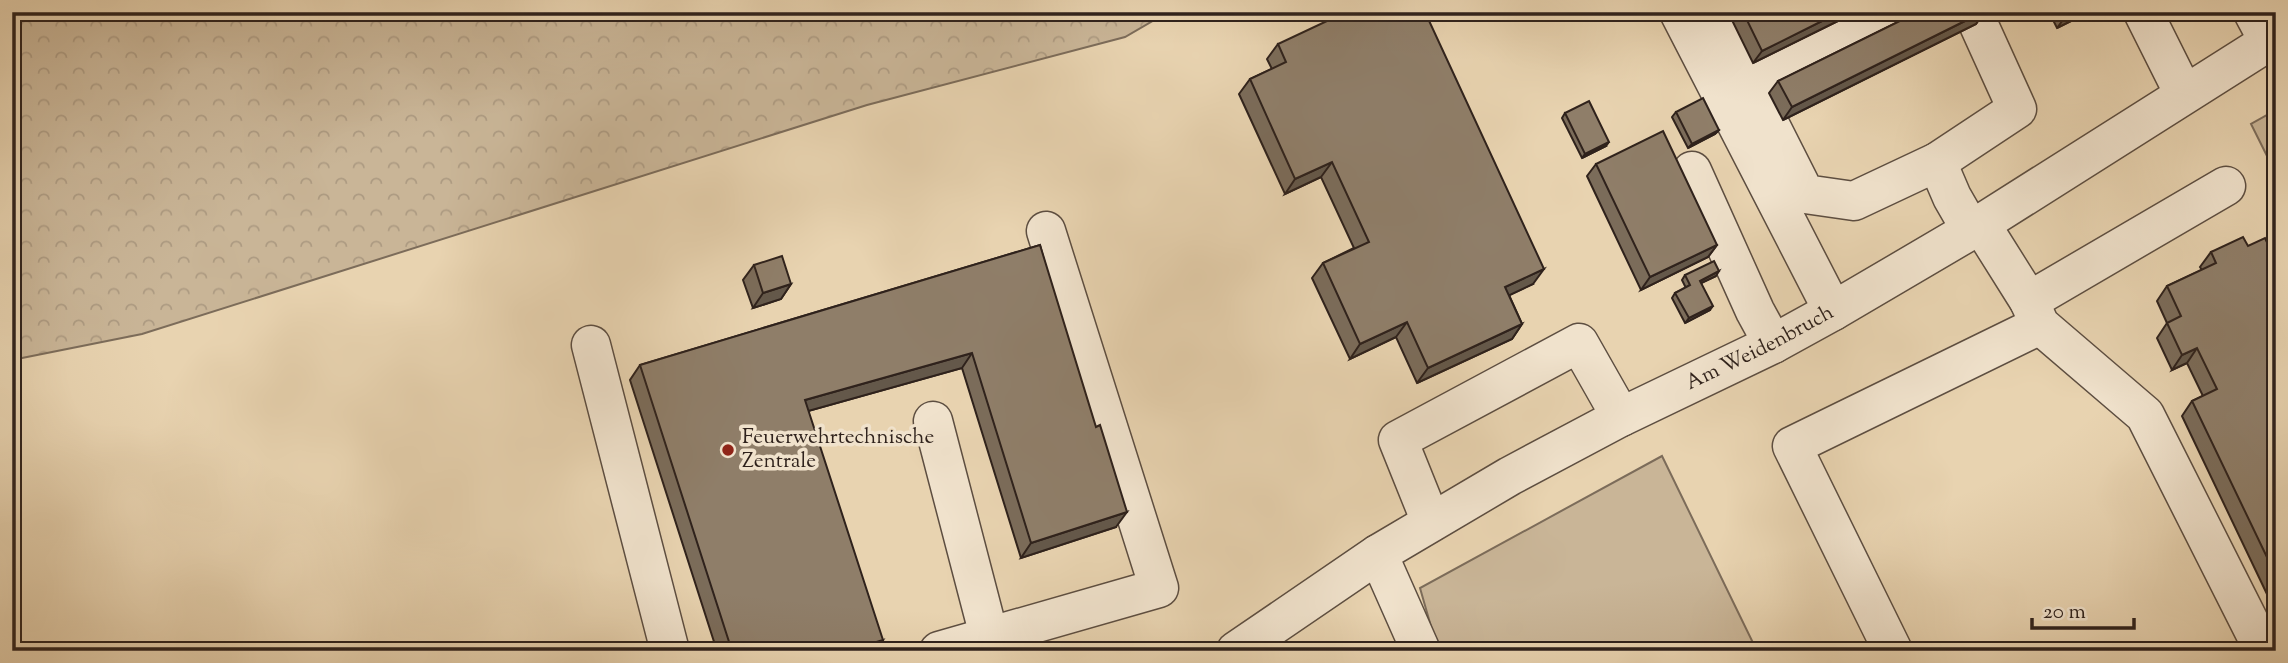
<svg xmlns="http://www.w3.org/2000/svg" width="2288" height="663" font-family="'Sorts Mill Goudy',serif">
<defs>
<pattern id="forest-crowns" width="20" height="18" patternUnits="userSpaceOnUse" patternTransform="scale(1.75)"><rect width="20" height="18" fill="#c9b597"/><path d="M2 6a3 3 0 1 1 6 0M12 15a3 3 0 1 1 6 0" fill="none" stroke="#ad9b82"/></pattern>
</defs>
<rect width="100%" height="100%" fill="#e8d3b0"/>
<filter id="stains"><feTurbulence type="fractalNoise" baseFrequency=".00286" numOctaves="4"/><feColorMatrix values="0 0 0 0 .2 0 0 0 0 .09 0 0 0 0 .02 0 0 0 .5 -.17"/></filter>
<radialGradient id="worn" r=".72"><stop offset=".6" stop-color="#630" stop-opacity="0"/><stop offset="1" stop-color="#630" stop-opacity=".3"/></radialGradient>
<path fill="#c9b597" stroke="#7c6c5a" stroke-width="2" d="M2276,110V174L2251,124Z
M1662,456L1757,651H1438L1420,588Z"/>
<path fill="url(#forest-crowns)" stroke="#7c6c5a" stroke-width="2" d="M12,12H1168L1125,37L867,105L142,334L12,360Z"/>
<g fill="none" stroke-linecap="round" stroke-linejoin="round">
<g stroke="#5d4e41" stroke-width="41">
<g id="minor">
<path d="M1679,12L1833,311"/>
<path d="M1713,12L1805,194L1854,201L1937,162L2017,109L1973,12"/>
<path d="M2143,12L2184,94"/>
<path d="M2253,12L2269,42"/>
<path d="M1750,85L1896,12"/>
<path d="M1937,162L1952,197L1971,230"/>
<path d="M1692,171L1755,311L1773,344"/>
<path d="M1980,223L2029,301L2040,325L2145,415L2264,651"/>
<path d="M2029,301L2226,186"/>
<path d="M591,345L670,651"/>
<path d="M933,421L993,651"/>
<path d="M1431,522L1398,440L1579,343L1621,417"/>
<path d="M1378,554L1421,651"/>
<path d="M939,651L1159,588L1046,231"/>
<path id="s1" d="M1236,651L1378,554L1510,476L1621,417L1773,344L1833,311L1971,230L2276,37"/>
<path d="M1893,651L1792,446L2040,325"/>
</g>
</g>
<use href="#minor" stroke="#f0e2cc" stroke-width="38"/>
</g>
<path fill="#7b6c5a" stroke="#2f221c" stroke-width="2" d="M1728,12H1856L1753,63Z
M1918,12H1984L1976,24L1783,120L1769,93L1778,81Z
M2049,12H2089L2057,28Z
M1278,44L1533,284L1509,295L1522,324L1512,339L1417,383L1396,337L1350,359L1312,278L1323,263L1354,248L1321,177L1285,194L1239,94L1250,79L1272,69L1267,59Z
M1676,112L1719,130L1715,134L1688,148L1672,117Z
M1565,113L1606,146L1582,158L1562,118Z
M1596,164L1717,245L1708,257L1641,290L1587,176Z
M1040,245L1116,527L1021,558L962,368L808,411L875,651H717L630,380L640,365Z
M2248,246L2276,262V613L2182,416L2192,401L2203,396L2187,363L2172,370L2157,338L2167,323L2157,301L2167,286L2202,270L2200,267L2211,252Z
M754,265L791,284L781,299L753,308L743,280Z
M1685,275L1716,276L1701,283L1710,310L1685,323L1672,298L1675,293L1686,288L1682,280Z"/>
<path fill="#64584a" stroke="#2f221c" stroke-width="2" d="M1840,12H1856L1753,63L1762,51Z
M1983,12H1984L1976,24L1783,120L1792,107Z
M2069,12H2089L2057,28Z
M1719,130L1715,134L1688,148L1692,144Z
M1609,142L1606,146L1582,158L1585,154Z
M1332,162L1321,177L1285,194L1295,179Z
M1717,245L1708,257L1641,290L1650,277Z
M1544,269L1533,284L1495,302L1505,287Z
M1719,271L1716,276L1697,285L1700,281Z
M791,284L781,299L753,308L763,293Z
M1713,306L1710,310L1685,323L1689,318Z
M1407,322L1396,337L1350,359L1360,344Z
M1522,324L1512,339L1417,383L1428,368Z
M2197,348L2187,363L2172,370L2182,355Z
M972,353L962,368L794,415L805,400Z
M1127,512L1116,527L1021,558L1031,543Z
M883,640L875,651H847Z"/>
<path fill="#8f7e69" stroke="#2f221c" stroke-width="2" d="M1346,12H1425L1544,269L1505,287L1522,324L1428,368L1407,322L1360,344L1323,263L1369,242L1332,162L1295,179L1250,79L1286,62L1278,44Z
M1743,12H1840L1762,51Z
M1918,12H1983L1792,107L1778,81Z
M1703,98L1719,130L1692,144L1676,112Z
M1589,101L1609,142L1585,154L1565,113Z
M1663,131L1717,245L1650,277L1596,164Z
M2243,237L2248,246L2265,238L2276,262V576L2192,401L2217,389L2197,348L2182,355L2167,323L2181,316L2167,286L2216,263L2211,252Z
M1040,245L1096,427L1100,425L1127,512L1031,543L972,353L805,400L883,640L847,651H732L640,365Z
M782,256L791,284L763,293L754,265Z
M1714,261L1719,271L1700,281L1713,306L1689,318L1675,293L1690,285L1685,275Z"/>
<circle fill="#8f2418" stroke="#f0e2cc" stroke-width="2.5" cx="728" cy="450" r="7"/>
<g text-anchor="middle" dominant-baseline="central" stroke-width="7" stroke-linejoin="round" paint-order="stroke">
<g font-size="21" fill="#2f221c" stroke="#f0e2cc">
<text stroke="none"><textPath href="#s1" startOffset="606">Am Weidenbruch</textPath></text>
</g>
<g font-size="21" fill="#2f221c" stroke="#f0e2cc" text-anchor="start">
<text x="742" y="438">Feuerwehrtechnische<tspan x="742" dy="24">Zentrale</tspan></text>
</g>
</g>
<rect width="2288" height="663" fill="none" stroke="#e8d3b0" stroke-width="42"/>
<rect x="14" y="14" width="2260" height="635" fill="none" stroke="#2f221c" stroke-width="3.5"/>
<rect x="21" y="21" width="2246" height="621" fill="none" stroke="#2f221c" stroke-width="2"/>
<path d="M2032 618v10h102v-10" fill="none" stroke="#2f221c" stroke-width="3.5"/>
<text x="2043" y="618" font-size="21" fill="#2f221c" stroke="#f0e2cc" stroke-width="5" paint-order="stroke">20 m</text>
<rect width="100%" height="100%" filter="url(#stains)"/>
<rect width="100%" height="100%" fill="url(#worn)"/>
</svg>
